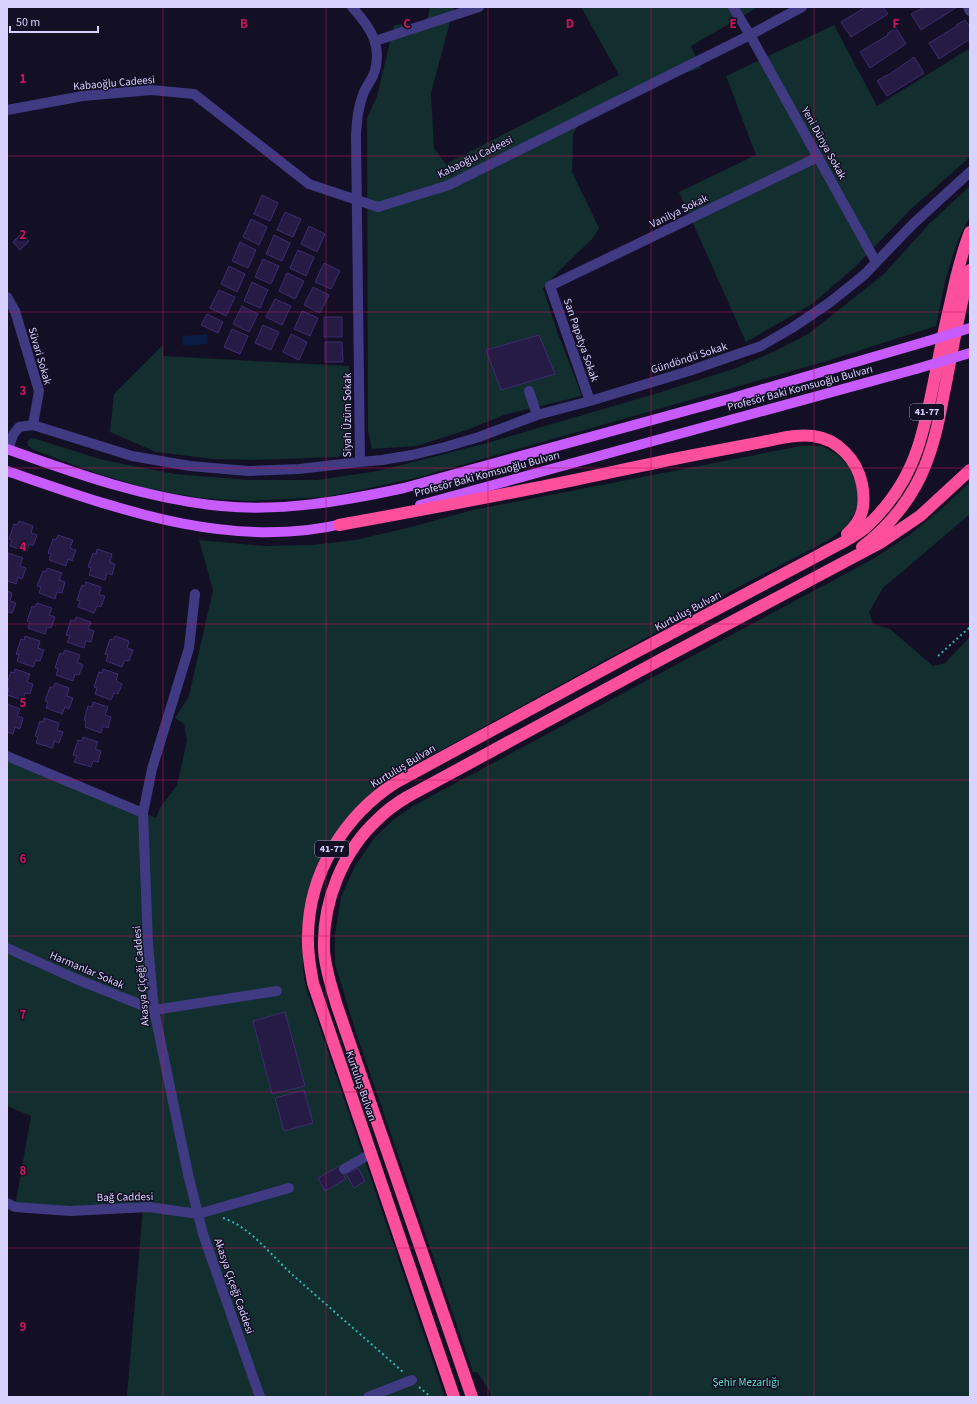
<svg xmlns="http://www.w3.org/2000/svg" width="977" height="1404" font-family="'Source Sans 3',sans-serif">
<rect width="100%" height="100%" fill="#130f24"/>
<path fill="#122e2e" d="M430,7H454L431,93L434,148L446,164L619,75L581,7H758L691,46L701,68L627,90L587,113L573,134L572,172L599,228L592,239L559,271L543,288L557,331L582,396L504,415L467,430L416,446L372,449L368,431L367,118L377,96L394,25L427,22Z
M834,25L877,106L970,48V157L911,209L856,266L812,304L746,342L679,192L756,155L726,76Z
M970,186V216L958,240L946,277L936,326L827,361L416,478L326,497L249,501L200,498L149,489L93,472L34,450L28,446L27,441L33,438L103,460L175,474L249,480H317L378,471L487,443L658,393L736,368L775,351L808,334L883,275L929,224Z
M163,345V356L349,366C350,384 357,439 345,452C344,454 340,456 338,457L255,460L213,459L156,452L110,432L114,394Z
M801,446H822L837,454L850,468L857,486L858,506L848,525L829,540L744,584L414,765C399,773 383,782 371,794C323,837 300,890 303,954C303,962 303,971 304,978C307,995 315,1012 320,1028L445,1397H132L127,1395L143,1208L15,1207L31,1116L7,1106V756L156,818L160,808L177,785L187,741L184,724L175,718L189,696L213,590L199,540L264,546L312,545L355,540L407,528L473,510Z
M970,482V514L883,588L869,612L873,624L890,629L933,666L945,663L970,637V1397H491L489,1390L477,1372H473L357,1036L335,964V934L341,897L355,866L375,837L393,820L413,806L873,559L911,534L947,504Z"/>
<path fill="#0a1c42" d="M207,334L208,344L183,346L182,336Z"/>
<path fill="#251b45" stroke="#3d2d71" d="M866,7H883L888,14L851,37L841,22Z
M925,7H957L921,30L911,14Z
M965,20L970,27V39L939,59L929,43L957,26L956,25Z
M896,28L906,44L870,68L860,52L888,35L887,34Z
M914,57L924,73L887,96L877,81L887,75V76Z
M262,195L278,203L270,221L254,214Z
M285,212L301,219L293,237L277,230Z
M251,219L267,227L259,245L243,237Z
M309,226L325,234L317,252L301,244Z
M21,234L29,241L20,250L13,242Z
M274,235L290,243L282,261L266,254Z
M240,242L256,250L248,268L232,261Z
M298,250L314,257L306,276L290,268Z
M263,259L279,266L271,284L255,277Z
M324,263L340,271L331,289L315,282Z
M229,266L245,274L237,292L221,284Z
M287,273L304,281L295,299L279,291Z
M252,282L268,290L260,308L244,301Z
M313,287L329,295L320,313L304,305Z
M219,290L235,297L226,316L210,308Z
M275,299L291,306L282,325L266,317Z
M242,306L258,314L249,332L233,324Z
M302,311L318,318L310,336L294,329Z
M207,314L223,322L218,333L201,325Z
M324,317H342V337H324Z
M263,325L279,332L271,350L255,343Z
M232,329L248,336L240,354L224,347Z
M291,334L307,342L299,360L283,352Z
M539,335L555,374L501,390L486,350Z
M325,342H342L343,362H325Z
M19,521L33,526L31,533L37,535L33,546L29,544L27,551L10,546L12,540L9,539L14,524L17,525Z
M58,535L73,540L70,548L76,550L72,561L68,559L66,566L49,560L51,554L48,553L53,539L56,540Z
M97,549L112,554L110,562L115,564L112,575L107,573L105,580L89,575L91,568L88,567L93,553L96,554Z
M8,553L23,558L20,566L26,568L22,579L18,577L16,584L7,581Z
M47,568L62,573L59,580L65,582L62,593L57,592L55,599L39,593L41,587L37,586L43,571L46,572Z
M86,582L101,587L99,595L105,596L101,607L97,606L94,613L78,607L80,601L77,600L82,585L85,586Z
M7,591L12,593L10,601L16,603L12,613L8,612L7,614Z
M37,603L52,608L49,615L55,617L51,628L47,627L45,634L28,628L30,622L27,621L32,606L35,607Z
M76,617L91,622L88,629L94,631L91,642L86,641L84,648L67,642L70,636L66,635L71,620L75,621Z
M25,636L40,641L38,648L44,650L40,661L36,660L33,667L17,661L19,655L16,654L21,639L24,640Z
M115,636L129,641L127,648L133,650L129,661L125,660L122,667L106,661L108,655L105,654L110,639L113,640Z
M65,650L80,655L77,662L83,665L79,675L75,674L73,681L56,675L58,669L55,668L60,653L63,654Z
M15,669L30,674L27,682L33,684L30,694L25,693L23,700L7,695L9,688H7V683L11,672L14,673Z
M103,669L118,674L116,681L122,684L118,694L114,693L111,700L95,694L97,688L94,687L99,672L102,673Z
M55,683L69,688L67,696L73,698L69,709L65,707L62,714L46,708L48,702L45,701L50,687L53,688Z
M93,702L108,707L105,715L111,717L108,728L103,726L101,733L85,727L86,721L84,720L88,706L92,707Z
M7,704L20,709L17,716L23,718L20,729L15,727L13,734L7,732Z
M44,718L59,723L57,730L63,732L59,743L55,741L52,748L36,743L38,737L35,736L40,721L43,722Z
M83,737L98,742L95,749L101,751L98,762L93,761L91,767L74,762L77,756L73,755L78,740L82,741Z
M285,1012L305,1086L272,1094L253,1021Z
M304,1090L313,1123L284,1131L275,1098Z
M339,1166L346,1179L325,1191L318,1178Z
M358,1168L365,1181L354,1188L346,1174Z"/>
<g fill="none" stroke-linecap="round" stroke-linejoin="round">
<path stroke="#30b5b2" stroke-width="2" stroke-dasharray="2 3" stroke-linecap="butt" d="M938,656L970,627
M223,1218C251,1227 273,1258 295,1277C331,1309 367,1340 403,1372
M419,1387L431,1397"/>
<path stroke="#403a83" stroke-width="10" d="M733,7L750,35L876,262
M968,7L970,11
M375,41L479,7
M7,110L83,96L151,90L194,94L309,184L378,207L449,185L750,35L802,7
M7,297L15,311L39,391L33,425
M529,391L537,415
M590,401L550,286L818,157
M8,450L13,435L19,427L33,425L132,456L190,466L248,471L299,469L360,462L356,135C357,120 358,106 364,92C366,87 370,82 373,76C384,47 371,28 352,7
M360,462L382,460L412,455L445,447L479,437L537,415L590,401L689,371L761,346L792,328L829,303L864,275L913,224L970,172
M195,594L189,648L152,769L143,813L148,944L154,1010L188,1174L203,1234L260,1397
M7,756L143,813
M7,948L76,979L154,1010L277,991
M344,1169L370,1154
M7,1203L15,1207L70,1211L149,1207L198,1214L289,1188
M368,1397L412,1380"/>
<path stroke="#c75bfd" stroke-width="10" d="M7,449C77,474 147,499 221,506C282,512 344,501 404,488L729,399L928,341
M7,471C115,508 231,552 346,523
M420,505L916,369"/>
<path stroke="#fd4f9b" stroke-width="12" d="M339,525C405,513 470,501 535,488C587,478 638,466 689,456C715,451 741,446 767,441C782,438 798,434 813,436C838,439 857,460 862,484C866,505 863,520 847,534
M862,547C889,527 913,497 925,466C934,444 939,421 943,398C952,355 958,312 970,270
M454,1397L313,983C310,967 307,951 308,935C309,873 344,816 395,783L623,659L821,554C835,546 852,539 865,528C888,507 907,479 917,450C925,427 930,401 935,376C941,344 948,311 956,278C960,262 964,247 970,232
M472,1397L337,1006C332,988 325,969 324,950C322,902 343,851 378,819C387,810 397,803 407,797L658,661L880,543L920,516L970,470"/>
<path stroke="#c75bfd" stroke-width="10" d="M928,341L970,328
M916,369L970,353"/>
</g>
<path fill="none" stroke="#c2185b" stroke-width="1" stroke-opacity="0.55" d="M163,7V1397M326,7V1397M488,7V1397M651,7V1397M814,7V1397M7,156H970M7,312H970M7,468H970M7,624H970M7,780H970M7,936H970M7,1092H970M7,1248H970"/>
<g text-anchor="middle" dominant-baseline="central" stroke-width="3" stroke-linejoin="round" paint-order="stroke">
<g fill="#130f24" stroke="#9e98bd" stroke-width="1">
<rect x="910" y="404" width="34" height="16" rx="3"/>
<rect x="315" y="841" width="34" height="16" rx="3"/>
</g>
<g font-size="10" font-weight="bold" fill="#d9d2ff">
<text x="927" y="412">41-77</text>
<text x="332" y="849">41-77</text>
</g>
<g font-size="11" fill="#d9d2ff" stroke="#130f24">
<text transform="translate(114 83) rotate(-5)">Kabaoğlu Cadeesi</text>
<text transform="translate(824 143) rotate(61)">Yeni Dünya Sokak</text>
<text transform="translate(475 157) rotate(-26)">Kabaoğlu Cadeesi</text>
<text transform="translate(679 211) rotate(-26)">Vanilya Sokak</text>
<text transform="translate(581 340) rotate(71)">Sarı Papatya Sokak</text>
<text transform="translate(40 356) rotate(74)">Süvari Sokak</text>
<text transform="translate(689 358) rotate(-18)">Gündöndü Sokak</text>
<text transform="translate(800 388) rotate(-15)">Profesör Baki Komsuoğlu Bulvarı</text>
<text transform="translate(347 415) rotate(-90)">Siyah Üzüm Sokak</text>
<text transform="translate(487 474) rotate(-15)">Profesör Baki Komsuoğlu Bulvarı</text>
<text transform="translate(688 611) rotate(-28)">Kurtuluş Bulvarı</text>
<text transform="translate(403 766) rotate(-31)">Kurtuluş Bulvarı</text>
<text transform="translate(87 970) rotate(23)">Harmanlar Sokak</text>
<text transform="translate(141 976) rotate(-95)">Akasya Çiçeği Caddesi</text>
<text transform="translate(361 1086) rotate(71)">Kurtuluş Bulvarı</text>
<text transform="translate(125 1197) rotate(-1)">Bağ Caddesi</text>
<text transform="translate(234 1286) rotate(71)">Akasya Çiçeği Caddesi</text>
</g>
<g font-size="11" fill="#5fdec4" stroke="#130f24">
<text x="746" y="1382">Şehir Mezarlığı</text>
</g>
</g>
<g font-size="13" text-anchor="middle" font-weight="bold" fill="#c2185b" stroke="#130f24" stroke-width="3" stroke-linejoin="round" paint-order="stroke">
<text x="244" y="28">B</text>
<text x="407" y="28">C</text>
<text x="570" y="28">D</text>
<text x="733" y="28">E</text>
<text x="896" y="28">F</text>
<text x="23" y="83">1</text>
<text x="23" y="239">2</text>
<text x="23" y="395">3</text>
<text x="23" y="551">4</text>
<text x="23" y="707">5</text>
<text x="23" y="863">6</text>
<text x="23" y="1019">7</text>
<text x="23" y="1175">8</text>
<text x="23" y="1331">9</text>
</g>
<rect width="977" height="1404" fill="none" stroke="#d9d2ff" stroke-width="16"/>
<path d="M10 26v6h88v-6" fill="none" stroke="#d9d2ff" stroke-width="2"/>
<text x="16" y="26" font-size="12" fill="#d9d2ff" stroke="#130f24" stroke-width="3" paint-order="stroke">50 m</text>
</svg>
